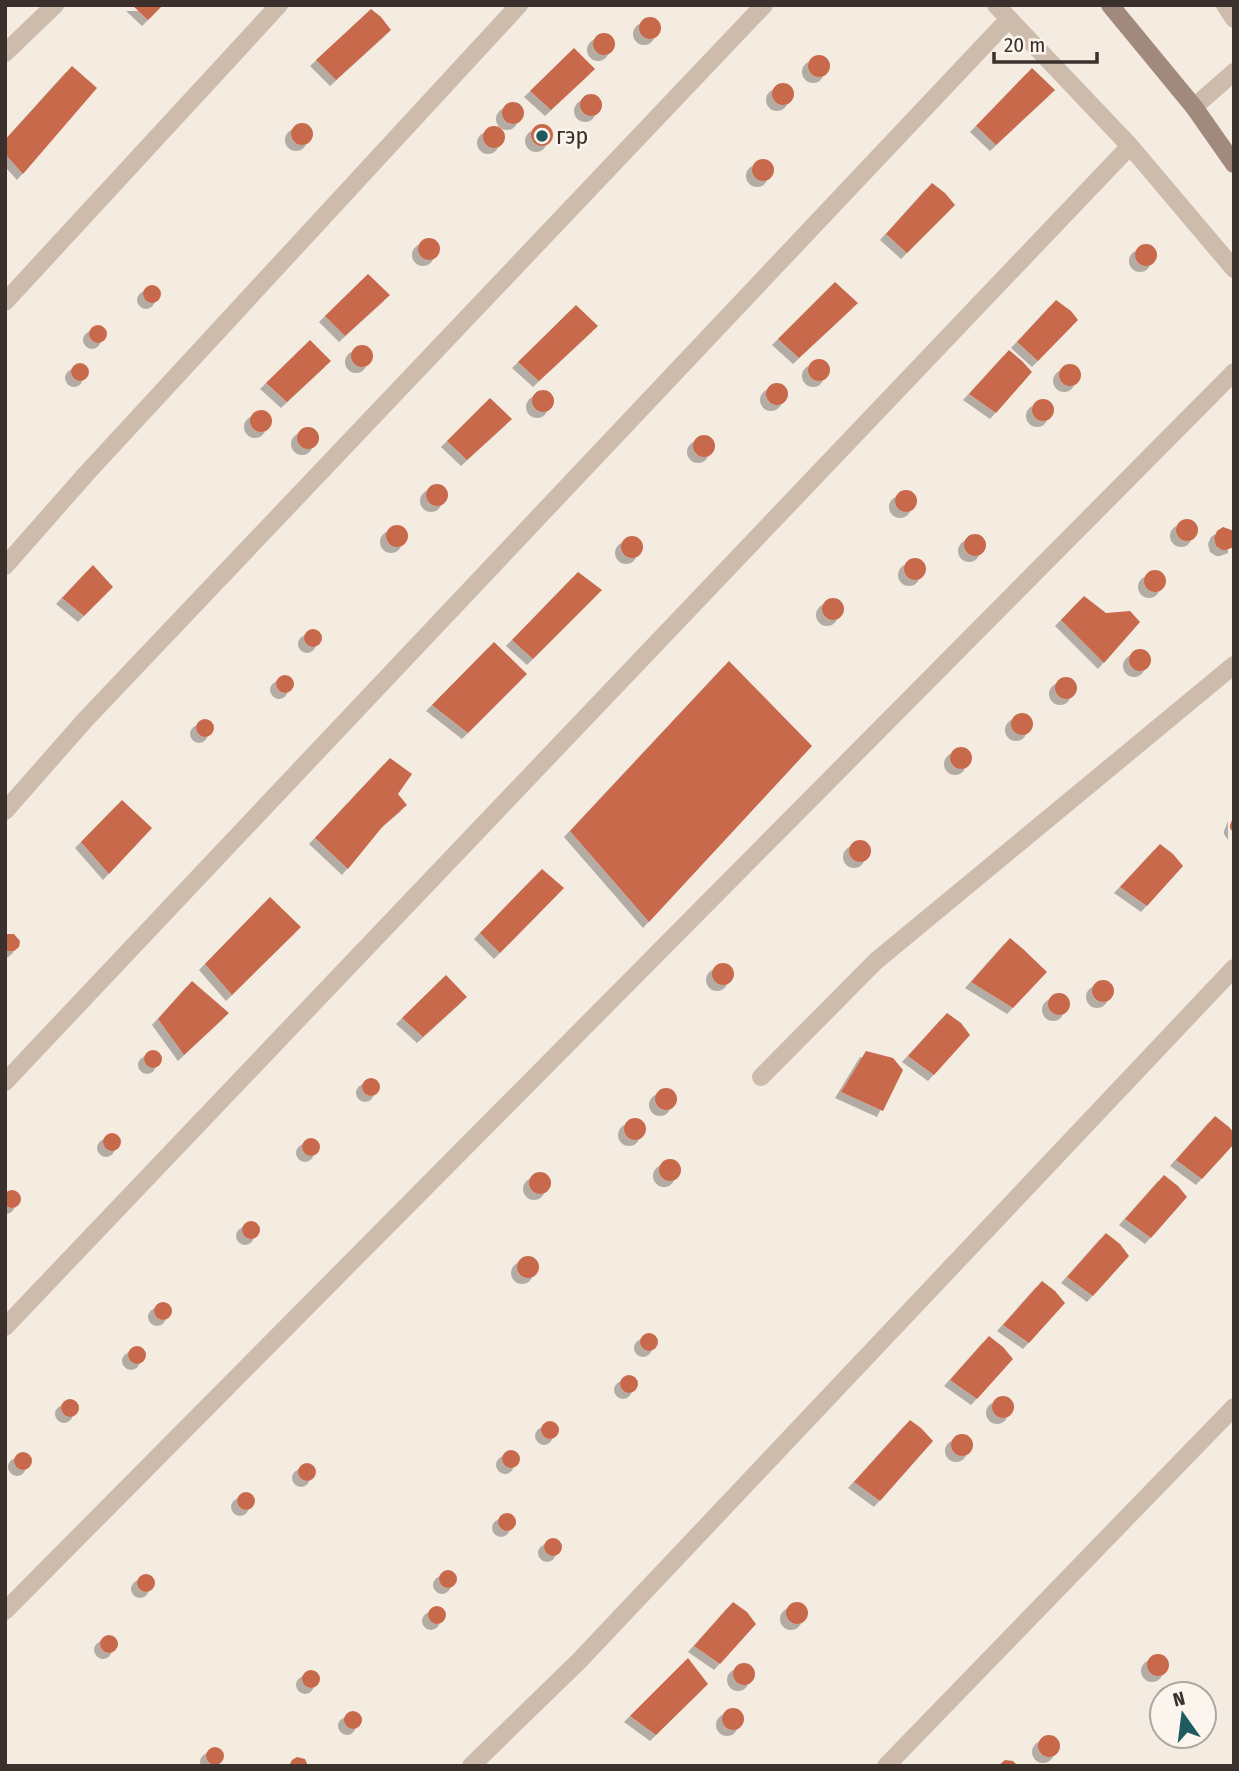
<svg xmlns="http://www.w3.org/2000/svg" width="1239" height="1771" font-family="'Fira Sans Condensed',sans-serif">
<defs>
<filter id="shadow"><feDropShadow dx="-6" dy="6" stdDeviation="0" flood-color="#0004"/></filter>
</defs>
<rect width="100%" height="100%" fill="#f4ebe1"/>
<path fill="#c8694b" filter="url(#shadow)" d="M132,5H163L148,20Z
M371,9L381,17L391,30L336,80L316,60Z
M639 28a11 11 0 1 1 22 0a11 11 0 1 1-22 0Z
M593 44a11 11 0 1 1 22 0a11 11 0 1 1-22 0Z
M574,48L595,69L551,110L530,91Z
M808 66a11 11 0 1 1 22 0a11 11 0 1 1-22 0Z
M72,66L97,88L23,174L5,154V140Z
M1032,68L1055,90L996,145L976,126Z
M772 94a11 11 0 1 1 22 0a11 11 0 1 1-22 0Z
M580 105a11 11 0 1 1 22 0a11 11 0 1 1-22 0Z
M502 113a11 11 0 1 1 22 0a11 11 0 1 1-22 0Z
M291 134a11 11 0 1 1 22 0a11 11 0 1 1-22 0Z
M531 135a11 11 0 1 1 22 0a11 11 0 1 1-22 0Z
M483 137a11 11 0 1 1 22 0a11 11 0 1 1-22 0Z
M752 170a11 11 0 1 1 22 0a11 11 0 1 1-22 0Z
M932,183L945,193L955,205L907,253L886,234Z
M418 249a11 11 0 1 1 22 0a11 11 0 1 1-22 0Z
M1135 255a11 11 0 1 1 22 0a11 11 0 1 1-22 0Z
M368,274L390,295L345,336L325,316Z
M835,282L858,303L799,358L778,339Z
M143 294a9 9 0 1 1 18 0a9 9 0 1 1-18 0Z
M1056,300L1071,311L1078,320L1038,361L1017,342Z
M576,305L598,326L539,381L518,362Z
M89 334a9 9 0 1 1 18 0a9 9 0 1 1-18 0Z
M310,340L331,361L287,402L266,383Z
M351 356a11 11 0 1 1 22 0a11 11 0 1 1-22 0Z
M1009,350L1022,361L1032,372L996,413L969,394Z
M808 370a11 11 0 1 1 22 0a11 11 0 1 1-22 0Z
M71 372a9 9 0 1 1 18 0a9 9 0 1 1-18 0Z
M1059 375a11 11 0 1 1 22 0a11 11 0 1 1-22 0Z
M766 394a11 11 0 1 1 22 0a11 11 0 1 1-22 0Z
M532 401a11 11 0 1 1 22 0a11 11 0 1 1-22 0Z
M490,398L512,419L467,460L447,441Z
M1032 410a11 11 0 1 1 22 0a11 11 0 1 1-22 0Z
M250 421a11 11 0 1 1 22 0a11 11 0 1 1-22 0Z
M297 438a11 11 0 1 1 22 0a11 11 0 1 1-22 0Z
M693 446a11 11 0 1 1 22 0a11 11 0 1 1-22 0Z
M426 495a11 11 0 1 1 22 0a11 11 0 1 1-22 0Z
M895 501a11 11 0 1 1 22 0a11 11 0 1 1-22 0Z
M1176 530a11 11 0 1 1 22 0a11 11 0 1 1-22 0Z
M386 536a11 11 0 1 1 22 0a11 11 0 1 1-22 0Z
M1223,527L1234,531V547L1226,550H1222L1216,546L1214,538L1217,531Z
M964 545a11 11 0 1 1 22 0a11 11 0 1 1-22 0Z
M621 547a11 11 0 1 1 22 0a11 11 0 1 1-22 0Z
M904 569a11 11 0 1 1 22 0a11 11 0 1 1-22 0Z
M93,565L113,587L84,616L62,598Z
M1144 581a11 11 0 1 1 22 0a11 11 0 1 1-22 0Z
M578,572L602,590L533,659L512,640Z
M1084,596L1106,613L1130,611L1140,622L1104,663L1061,620Z
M822 609a11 11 0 1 1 22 0a11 11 0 1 1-22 0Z
M304 638a9 9 0 1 1 18 0a9 9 0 1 1-18 0Z
M494,642L527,674L468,733L432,705Z
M1129 660a11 11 0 1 1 22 0a11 11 0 1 1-22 0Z
M729,661L812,746L649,922L570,831Z
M276 684a9 9 0 1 1 18 0a9 9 0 1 1-18 0Z
M1055 688a11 11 0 1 1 22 0a11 11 0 1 1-22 0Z
M1011 724a11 11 0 1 1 22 0a11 11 0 1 1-22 0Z
M196 728a9 9 0 1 1 18 0a9 9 0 1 1-18 0Z
M950 758a11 11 0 1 1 22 0a11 11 0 1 1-22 0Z
M390,758L412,774L398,794L407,805L383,826L348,869L315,838Z
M122,800L152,828L109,874L81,842Z
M1234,815V834L1230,828V825Z
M849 851a11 11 0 1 1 22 0a11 11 0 1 1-22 0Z
M1160,844L1173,854L1183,866L1147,906L1120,887Z
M542,869L564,888L500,953L480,933Z
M270,897L301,927L232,995L205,964Z
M8,934H14L20,941L19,947L14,951H5V935Z
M1010,938L1023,949L1047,972L1013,1008L971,982Z
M712 974a11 11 0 1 1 22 0a11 11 0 1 1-22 0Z
M446,975L467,997L423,1037L402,1018Z
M1092 991a11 11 0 1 1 22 0a11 11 0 1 1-22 0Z
M192,981L229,1013L184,1055L158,1019Z
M1048 1004a11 11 0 1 1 22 0a11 11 0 1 1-22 0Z
M947,1013L961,1023L970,1035L934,1075L908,1056Z
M144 1059a9 9 0 1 1 18 0a9 9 0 1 1-18 0Z
M866,1051L893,1058L903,1070L883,1111L841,1092Z
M362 1087a9 9 0 1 1 18 0a9 9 0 1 1-18 0Z
M655 1099a11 11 0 1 1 22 0a11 11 0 1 1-22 0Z
M1215,1116L1229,1127L1234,1133V1144L1202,1179L1176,1160Z
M624 1129a11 11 0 1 1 22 0a11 11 0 1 1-22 0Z
M103 1142a9 9 0 1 1 18 0a9 9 0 1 1-18 0Z
M302 1147a9 9 0 1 1 18 0a9 9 0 1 1-18 0Z
M659 1170a11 11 0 1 1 22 0a11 11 0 1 1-22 0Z
M529 1183a11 11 0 1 1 22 0a11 11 0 1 1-22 0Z
M1164,1175L1178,1186L1187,1197L1151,1238L1125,1219Z
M3 1199a9 9 0 1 1 18 0a9 9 0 1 1-18 0Z
M242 1230a9 9 0 1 1 18 0a9 9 0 1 1-18 0Z
M1106,1233L1120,1244L1129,1256L1093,1296L1067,1277Z
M517 1267a11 11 0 1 1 22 0a11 11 0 1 1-22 0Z
M1042,1281L1055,1291L1065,1303L1029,1343L1003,1325Z
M154 1311a9 9 0 1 1 18 0a9 9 0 1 1-18 0Z
M640 1342a9 9 0 1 1 18 0a9 9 0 1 1-18 0Z
M989,1336L1003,1347L1013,1359L977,1399L950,1380Z
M128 1355a9 9 0 1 1 18 0a9 9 0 1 1-18 0Z
M620 1384a9 9 0 1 1 18 0a9 9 0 1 1-18 0Z
M992 1407a11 11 0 1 1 22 0a11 11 0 1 1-22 0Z
M61 1408a9 9 0 1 1 18 0a9 9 0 1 1-18 0Z
M910,1420L921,1428L933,1441L880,1501L854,1482Z
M541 1430a9 9 0 1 1 18 0a9 9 0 1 1-18 0Z
M951 1445a11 11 0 1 1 22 0a11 11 0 1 1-22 0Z
M502 1459a9 9 0 1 1 18 0a9 9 0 1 1-18 0Z
M14 1461a9 9 0 1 1 18 0a9 9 0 1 1-18 0Z
M298 1472a9 9 0 1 1 18 0a9 9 0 1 1-18 0Z
M237 1501a9 9 0 1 1 18 0a9 9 0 1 1-18 0Z
M498 1522a9 9 0 1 1 18 0a9 9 0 1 1-18 0Z
M544 1547a9 9 0 1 1 18 0a9 9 0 1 1-18 0Z
M439 1579a9 9 0 1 1 18 0a9 9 0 1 1-18 0Z
M137 1583a9 9 0 1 1 18 0a9 9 0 1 1-18 0Z
M786 1613a11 11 0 1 1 22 0a11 11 0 1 1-22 0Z
M733,1602L747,1612L756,1624L720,1664L694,1646Z
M428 1615a9 9 0 1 1 18 0a9 9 0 1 1-18 0Z
M100 1644a9 9 0 1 1 18 0a9 9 0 1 1-18 0Z
M1147 1665a11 11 0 1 1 22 0a11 11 0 1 1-22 0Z
M688,1658L708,1684L656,1735L630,1716Z
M733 1674a11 11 0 1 1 22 0a11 11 0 1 1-22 0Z
M302 1679a9 9 0 1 1 18 0a9 9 0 1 1-18 0Z
M722 1719a11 11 0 1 1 22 0a11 11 0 1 1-22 0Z
M344 1720a9 9 0 1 1 18 0a9 9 0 1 1-18 0Z
M1038 1746a11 11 0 1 1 22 0a11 11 0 1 1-22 0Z
M206 1756a9 9 0 1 1 18 0a9 9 0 1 1-18 0Z
M297,1757L305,1759L308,1766H289L292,1760Z
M1005,1760L1013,1761L1018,1766H998Z"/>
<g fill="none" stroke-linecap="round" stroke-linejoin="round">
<path stroke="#cdbbac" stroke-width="18" d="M996,5L1130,146L1234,269
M1225,5L1234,19
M5,53L55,5
M1194,107L1234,72
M5,302L279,5
M5,566L86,474L519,5
M5,811L85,720L764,5
M761,1077L876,961L1234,665
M5,1082L1008,20
M5,1327L1130,146
M5,1611L1234,372
M471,1766L579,1661L1234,968
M886,1766L1234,1407"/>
<path stroke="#a18a7d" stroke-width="18" d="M1110,5L1194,107L1234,164"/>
</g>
<circle fill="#1f5a5e" stroke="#fbf5ee" stroke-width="2.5" cx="542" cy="136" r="7"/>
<g text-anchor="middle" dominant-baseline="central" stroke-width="5" stroke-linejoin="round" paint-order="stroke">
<g font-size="24" fill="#3b302b" stroke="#fbf5ee" text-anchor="start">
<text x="556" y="136">гэр</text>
</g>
</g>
<rect width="1239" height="1771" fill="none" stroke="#3b302b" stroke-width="14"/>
<g transform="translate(1183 1715) rotate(346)"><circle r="33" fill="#fbf5ee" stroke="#aea6a0" stroke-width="2"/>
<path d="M0-5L12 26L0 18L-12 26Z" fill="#1f5a5e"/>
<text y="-10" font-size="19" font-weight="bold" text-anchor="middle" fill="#3b302b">N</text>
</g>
<path d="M994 52v10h103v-10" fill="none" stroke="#3b302b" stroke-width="3.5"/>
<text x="1004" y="52" font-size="21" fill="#3b302b" stroke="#fbf5ee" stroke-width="5" paint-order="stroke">20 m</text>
</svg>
